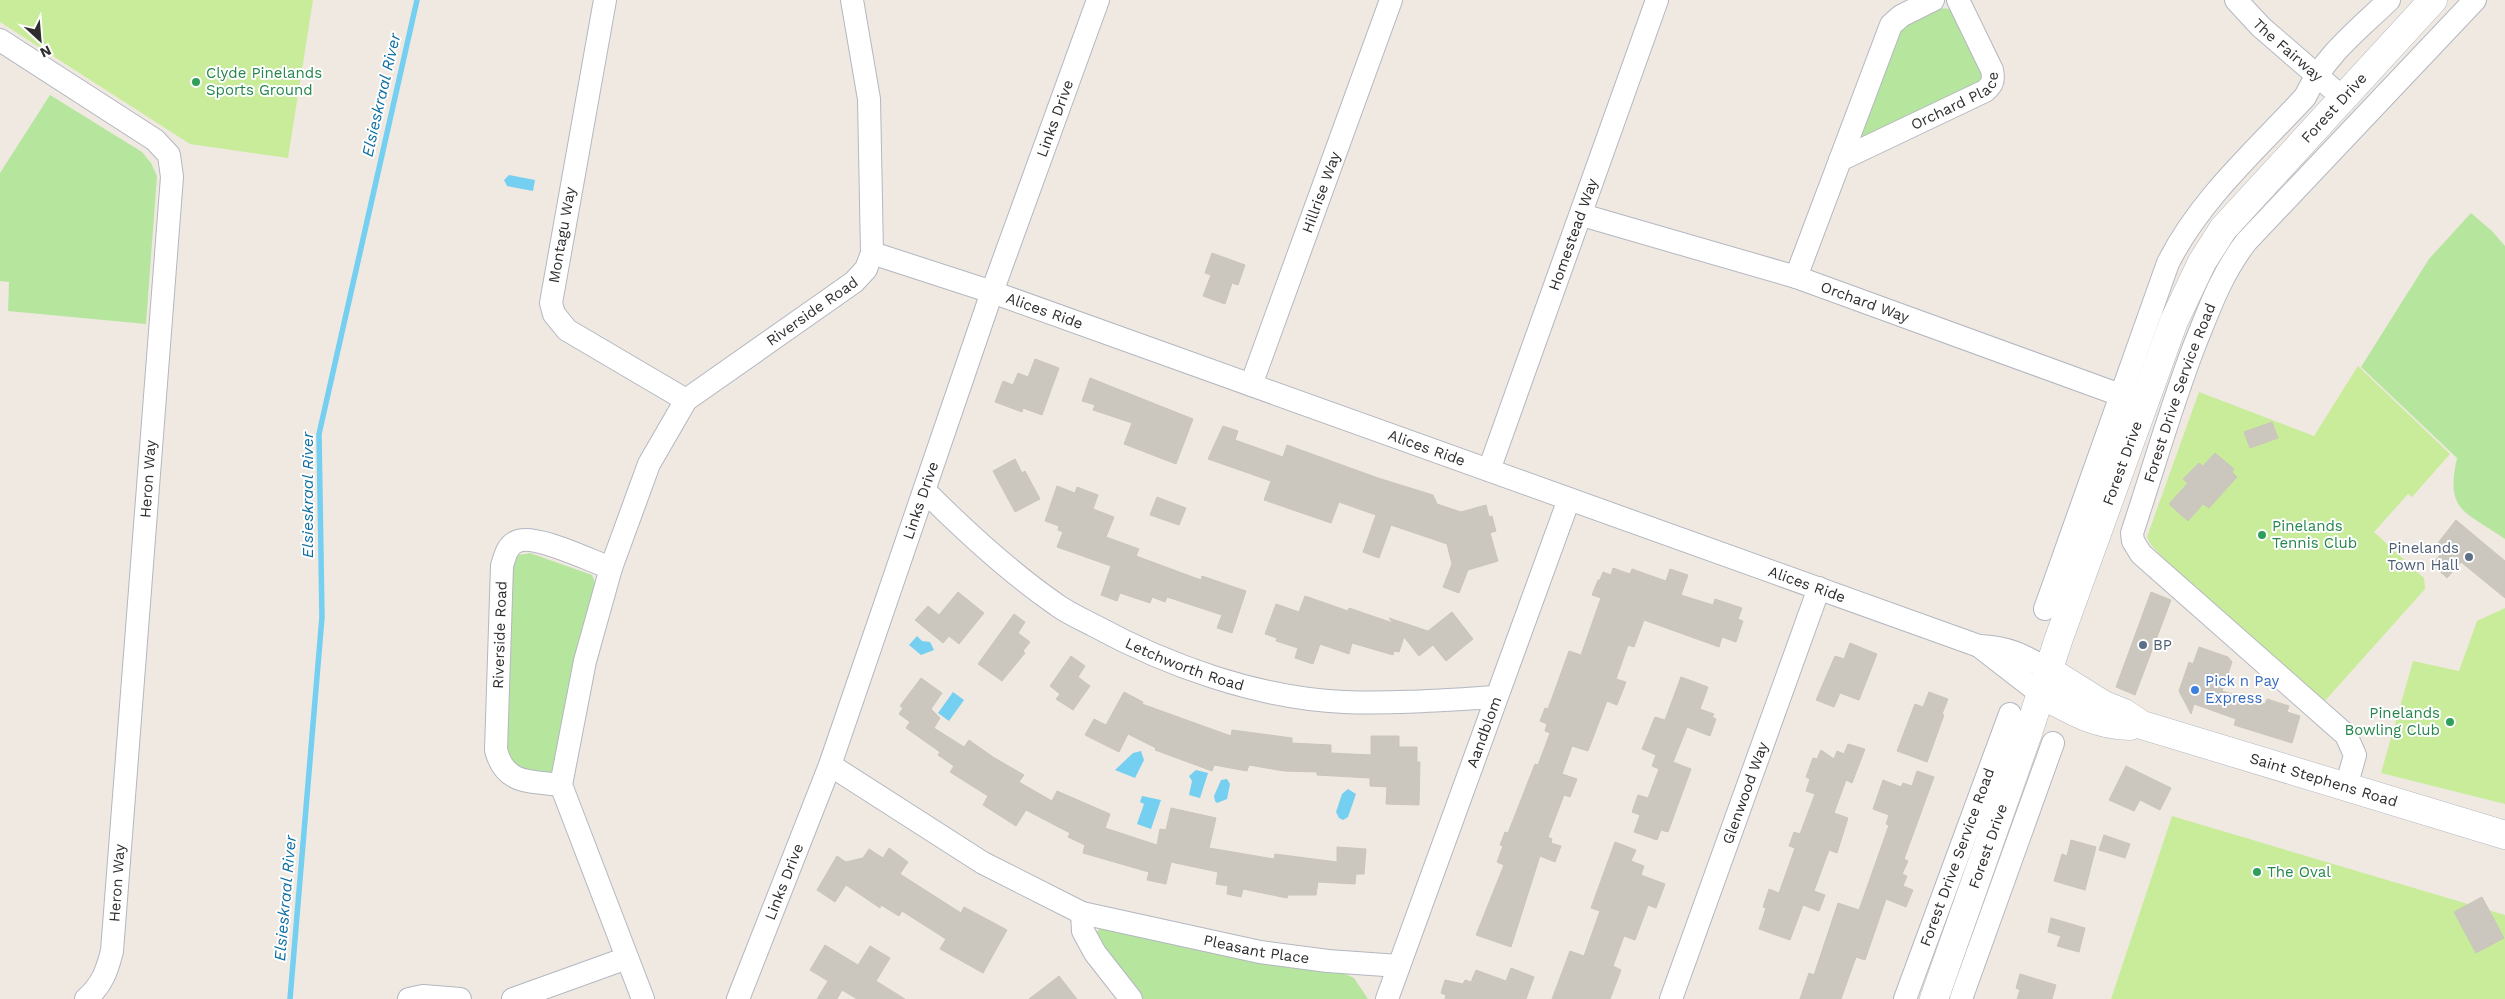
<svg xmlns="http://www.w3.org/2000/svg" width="2505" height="999" font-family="'Work Sans',sans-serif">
<rect width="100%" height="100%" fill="#efe9e1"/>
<path fill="#b6e59e" d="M1936,8L1952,9L1984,79L1981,86L1862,140L1857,135L1902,24Z
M50,95L142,152L151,163L157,176L146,324L8,311L9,282L0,281V173Z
M2471,213L2492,231L2505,246V539C2465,511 2445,512 2457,458L2361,367L2429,259Z
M530,553L592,575L597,587L552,778L510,774L494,745L512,561L519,555Z
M1102,926L1343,973L1354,978L1368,999H1141L1099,946L1096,933Z"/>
<path fill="#c9ec9a" d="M0,0H313L288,158L190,144L0,22Z
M2358,366L2450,454L2412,497L2408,494L2374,532L2424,578L2425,589L2323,703L2170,565L2151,545L2147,537L2199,392L2314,436Z
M2505,608V804L2381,773L2413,661L2459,671L2477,621Z
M2172,816L2505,915V999H2111Z"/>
<path fill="#75cff0" d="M509,175L535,180L533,191L507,186L504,180Z
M917,636L922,641L930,642L934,650L921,655L909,645Z
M953,692L964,700L949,721L938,713Z
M1141,751L1144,760L1135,778L1115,770L1133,753Z
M1196,770L1208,773L1200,798L1189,795L1192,781L1189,776Z
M1227,779L1230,784L1227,799L1217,803L1215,801L1214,796L1221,780Z
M1348,789L1356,794L1348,817L1343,820L1339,818L1336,812L1342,794Z
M1142,796L1161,800L1151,829L1137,824L1144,804L1140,802Z"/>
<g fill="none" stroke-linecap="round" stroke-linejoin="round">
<path stroke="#75cff0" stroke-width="5.5" d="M290,999L322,617L319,434L417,0"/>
</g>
<path fill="#cbc7bf" stroke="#cbc5ba" d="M1212,253L1245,265L1238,285L1232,283L1225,304L1203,296L1211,275L1205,273Z
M1035,359L1059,368L1042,415L1023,408L1022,412L995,402L1003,381L1013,385L1018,373L1028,377Z
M1090,378L1193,419L1176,464L1124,444L1132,423L1093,410L1095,405L1082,401Z
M2272,422L2278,438L2250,448L2244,432Z
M1223,426L1238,431L1235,440L1283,457L1287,445L1378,478L1433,495L1437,504L1461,512L1486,505L1489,517L1492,516L1496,531L1490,533L1498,561L1468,570L1459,593L1443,587L1452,564L1447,544L1391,525L1379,558L1363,552L1376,515L1339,502L1331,523L1264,500L1271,481L1208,459Z
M2215,453L2234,469L2232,472L2237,477L2209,508L2203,504L2188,521L2169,504L2188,483L2183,479L2199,463L2203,466Z
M1015,459L1022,473L1025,471L1040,499L1015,512L993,471Z
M1057,486L1075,493L1077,487L1098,495L1093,509L1114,517L1106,537L1139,549L1136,556L1201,580L1202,576L1246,591L1232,633L1217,628L1222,615L1167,597L1165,602L1152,597L1150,603L1120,593L1117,601L1101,595L1111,566L1057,547L1063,532L1058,530L1059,526L1045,521Z
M1157,497L1186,508L1179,525L1150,515Z
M2456,520L2505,561V598L2461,562L2447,578L2432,564L2441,554L2434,548Z
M1613,568L1630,574L1632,569L1666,581L1670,569L1688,575L1681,595L1713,605L1715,599L1742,608L1738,619L1743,621L1736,642L1722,637L1719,647L1644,620L1634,647L1628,645L1616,679L1626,682L1617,705L1607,701L1588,751L1572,746L1562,774L1577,779L1570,797L1564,795L1548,837L1552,839L1551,843L1561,846L1555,862L1540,856L1511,947L1476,935L1504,865L1497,862L1503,846L1500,845L1505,832L1508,833L1535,764L1538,765L1550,733L1545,731L1547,724L1540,721L1545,708L1548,709L1569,651L1581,655L1601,598L1592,595L1598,580H1600L1603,572L1611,575Z
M958,592L984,613L959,644L949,636L943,643L915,620L928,606L939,615Z
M2151,592L2171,600L2135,695L2116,687Z
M1305,596L1348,611L1349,608L1393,623L1389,618L1428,631L1452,612L1473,639L1446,661L1433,645L1419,656L1404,637L1399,652L1394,651L1393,655L1352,643L1349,654L1320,644L1313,664L1295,658L1298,648L1276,641L1277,638L1265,634L1276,604L1299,612Z
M1014,614L1025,622L1018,633L1030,642L1023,651L1025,653L1002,681L978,664Z
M1850,643L1877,654L1859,700L1840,693L1834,707L1816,700L1835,656L1844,659Z
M2199,647L2228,657L2232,662L2222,691L2265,704L2267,699L2289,706L2287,712L2300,716L2292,743L2234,725L2236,719L2194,704L2191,714L2179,691L2189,662L2193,664Z
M1071,656L1085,666L1078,677L1090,686L1073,710L1056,699L1060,694L1050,686Z
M1681,677L1708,687L1700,709L1714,714L1712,717L1716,719L1710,736L1687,727L1673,762L1691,769L1668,832L1661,830L1657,840L1634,832L1640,815L1632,812L1638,795L1648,798L1659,769L1652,766L1656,755L1642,749L1655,717L1665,720Z
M921,678L942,693L931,709L940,718L934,728L964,747L969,740L993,757L1024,775L1019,782L1052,801L1057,791L1110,814L1105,828L1157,845L1160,829L1166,830L1171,808L1216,818L1209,848L1274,859L1275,854L1337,862V847L1366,849L1364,874H1356L1355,884L1318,882L1316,895H1288L1287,898L1243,889L1241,897L1227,894L1228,886L1216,884L1218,872L1171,862L1166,884L1147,880L1149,872L1083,853L1085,845L1068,837L1070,833L1026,810L1016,826L983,805L988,796L950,772L954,766L938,755L940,752L906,728L910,722L899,714L903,708L900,706Z
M1124,692L1143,702L1142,704L1231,736L1232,730L1292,738V743L1331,745V753L1371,755V736H1399V747H1417V762H1420L1419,805L1386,804L1387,787L1370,786V778L1317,775V772L1284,771L1249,765L1247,771L1214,765L1212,771L1155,750L1156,748L1128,734L1119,752L1085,735L1094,719L1106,725Z
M1929,692L1948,699L1942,714L1944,715L1927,762L1897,751L1915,704L1923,707Z
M1848,744L1865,749L1852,783L1846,780L1834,813L1848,818L1837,853L1829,850L1814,891L1825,895L1819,911L1803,905L1790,940L1759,929L1766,908L1763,907L1769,889L1779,893L1795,848L1789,846L1794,832L1800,834L1815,794L1806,791L1810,779L1806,777L1813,758L1817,759L1821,750L1834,759L1837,751L1844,754Z
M2126,766L2171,788L2160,810L2140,800L2134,811L2109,800Z
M1917,771L1934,777L1904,859L1908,861L1902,874L1907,876L1903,886L1913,890L1906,907L1886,899L1865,960L1856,957L1841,999H1800L1809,973L1814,975L1838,903L1859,910L1889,825L1886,824L1889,815L1873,809L1883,780L1901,787L1903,783L1912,786Z
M2104,835L2130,844L2125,858L2099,850Z
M2071,840L2096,847L2085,890L2054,881L2062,854L2067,856Z
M1615,842L1636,850L1631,861L1644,866L1641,875L1665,884L1656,908L1648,905L1635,940L1624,936L1613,966L1621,970L1610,999H1552L1570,951L1584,956L1600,911L1591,908Z
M889,848L908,862L900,874L961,913L964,907L1007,930L983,973L940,949L946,939L902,911L899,916L881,905L880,908L846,885L835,902L817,890L837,856L846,862L863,858L869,849L883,858Z
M2482,897L2504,938L2476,953L2454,912Z
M2051,918L2085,928L2079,952L2057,946L2061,936L2048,932Z
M825,945L858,965L870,946L890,958L876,981L905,999H857L842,990L837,999H817L828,981L810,970Z
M1511,968L1534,977L1526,999H1445L1446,995L1441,993L1445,980L1463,984L1465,980L1471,982L1476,970L1506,981Z
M2020,974L2056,985L2052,999H2017L2020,990L2016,988Z
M1059,976L1077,999H1029Z"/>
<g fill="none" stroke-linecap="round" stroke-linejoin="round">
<g stroke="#b4b7c1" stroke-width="24">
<g id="minor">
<path d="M605,0L551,303L554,314L567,330L686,400"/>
<path id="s1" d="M2236,0L2261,27L2343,98"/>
<path d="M0,40L155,140L169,155L172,177L112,951C107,971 102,985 86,999"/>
<path id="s2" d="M1840,160L1985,91C1993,84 1994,80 1992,70L1958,0"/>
<path id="s3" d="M1582,215L1796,277L2134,400"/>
<path id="s4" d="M872,253L992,292L1979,646C2008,647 2024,655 2048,670"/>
<path d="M1796,277L1891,25L1901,16L1933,0"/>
<path id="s5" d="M1251,385L1391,0"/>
<path id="s6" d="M1489,470L1657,0"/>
<path id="s7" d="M925,491C966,532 1009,572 1057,605C1068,613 1081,619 1093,625C1168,666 1258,698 1344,702C1395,704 1445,700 1496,697"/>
<path d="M2045,609L2168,263C2200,199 2257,149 2305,97C2325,55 2356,32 2389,0"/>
<path d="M1979,646L2041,694"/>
<path id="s8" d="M830,765L983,863L1082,913L1260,952L1328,961L1399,966"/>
<path id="s9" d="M561,785C530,781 505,785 496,750L502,566C505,556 507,545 518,541C536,534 591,561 611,568"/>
<path id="s10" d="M2346,787L2355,755L2346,735L2141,554L2133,541L2132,533C2153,470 2171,406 2195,344C2210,307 2221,275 2246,242L2475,0"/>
<path d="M1082,913L1083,931L1095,953L1131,999"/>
<path d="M409,999L423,996L460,999"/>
<path d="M513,999L627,958"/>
<path id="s11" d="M643,999L561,785L585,661L611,568L649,464L686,400L854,282L866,269L872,253L869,99L852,0"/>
<path id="s12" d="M738,999L830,765L992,292L1098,0"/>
<path id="s13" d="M1387,999L1569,499"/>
<path id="s14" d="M1671,999L1819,588"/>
<path id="s15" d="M1905,999L2010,714"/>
<path d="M1961,999L2053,743"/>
</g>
</g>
<g stroke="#b4b7c1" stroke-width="29">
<g id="tertiary">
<path id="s16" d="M2048,670L2104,705L2124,713L2142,725L2505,835"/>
<path d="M2041,694C2070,710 2096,726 2130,726"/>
</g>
</g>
<g stroke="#b4b7c1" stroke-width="29">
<g id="secondary">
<path id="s17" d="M1934,999L2029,730L2059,638L2174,321L2202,262L2223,229L2433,0"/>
</g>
</g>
<use href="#minor" stroke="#fff" stroke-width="22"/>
<use href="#tertiary" stroke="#fff" stroke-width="28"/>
<use href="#secondary" stroke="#fff" stroke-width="28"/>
</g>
<g fill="#2e9e5b" stroke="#fff" stroke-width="2">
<circle cx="196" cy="82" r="5"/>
<circle cx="2262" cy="535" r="5"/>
<circle cx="2450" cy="722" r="5"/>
<circle cx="2257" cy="872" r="5"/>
</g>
<g fill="#5c6f8a" stroke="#fff" stroke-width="2">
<circle cx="2469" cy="557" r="5"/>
<circle cx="2143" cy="645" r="5"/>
</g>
<circle fill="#3f7fe0" stroke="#fff" stroke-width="2" cx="2195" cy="690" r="5"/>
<g text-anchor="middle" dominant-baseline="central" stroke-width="4" stroke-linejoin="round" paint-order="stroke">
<g font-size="15" fill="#2e2e2e" stroke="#fff">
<text stroke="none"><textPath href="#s1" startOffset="72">The Fairway</textPath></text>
<text stroke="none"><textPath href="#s2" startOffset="131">Orchard Place</textPath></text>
<text stroke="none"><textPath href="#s17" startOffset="988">Forest Drive</textPath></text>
<text stroke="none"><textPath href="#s12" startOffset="936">Links Drive</textPath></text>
<text stroke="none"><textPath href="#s5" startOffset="205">Hillrise Way</textPath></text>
<text transform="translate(562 235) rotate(-80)">Montagu Way</text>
<text stroke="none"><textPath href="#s6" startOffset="250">Homestead Way</textPath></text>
<text stroke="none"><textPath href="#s3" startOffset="296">Orchard Way</textPath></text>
<text stroke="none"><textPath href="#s11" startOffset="791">Riverside Road</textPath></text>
<text stroke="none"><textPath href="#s4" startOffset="182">Alices Ride</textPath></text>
<text stroke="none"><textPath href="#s10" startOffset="500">Forest Drive Service Road</textPath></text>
<text stroke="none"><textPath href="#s4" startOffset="588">Alices Ride</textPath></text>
<text stroke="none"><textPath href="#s17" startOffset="568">Forest Drive</textPath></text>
<text transform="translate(148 479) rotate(-86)">Heron Way</text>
<text stroke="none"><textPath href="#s12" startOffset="531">Links Drive</textPath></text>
<text stroke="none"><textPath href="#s4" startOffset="992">Alices Ride</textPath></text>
<text stroke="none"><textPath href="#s9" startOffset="196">Riverside Road</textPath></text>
<text stroke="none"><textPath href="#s7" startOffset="316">Letchworth Road</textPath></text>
<text stroke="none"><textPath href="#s13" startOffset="284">Aandblom</textPath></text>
<text stroke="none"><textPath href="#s16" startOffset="299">Saint Stephens Road</textPath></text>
<text stroke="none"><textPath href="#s14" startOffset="219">Glenwood Way</textPath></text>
<text stroke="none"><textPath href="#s17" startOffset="162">Forest Drive</textPath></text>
<text stroke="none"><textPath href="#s15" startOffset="151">Forest Drive Service Road</textPath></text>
<text stroke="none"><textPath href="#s12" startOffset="126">Links Drive</textPath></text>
<text transform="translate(117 883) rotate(-86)">Heron Way</text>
<text stroke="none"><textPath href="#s8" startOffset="471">Pleasant Place</textPath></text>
</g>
<g font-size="15" fill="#27864d" stroke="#fff" text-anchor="start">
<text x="206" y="73">Clyde Pinelands<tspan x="206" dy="17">Sports Ground</tspan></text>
<text x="2272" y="526">Pinelands<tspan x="2272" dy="17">Tennis Club</tspan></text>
<text x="2440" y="713" text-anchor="end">Pinelands<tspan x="2440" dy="17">Bowling Club</tspan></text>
<text x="2267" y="872">The Oval</text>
</g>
<g font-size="15" fill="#4e5e75" stroke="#fff" text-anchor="end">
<text x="2459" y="548">Pinelands<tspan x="2459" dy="17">Town Hall</tspan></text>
<text x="2153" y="645" text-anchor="start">BP</text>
</g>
<g font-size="15" fill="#366cbe" stroke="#fff" text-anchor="start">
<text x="2205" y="681">Pick n Pay<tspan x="2205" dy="17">Express</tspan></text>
</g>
<g font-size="16" font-style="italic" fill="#0d6fa3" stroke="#fff">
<text transform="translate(381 95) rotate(-77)">Elsieskraal River</text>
<text transform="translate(307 495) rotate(-90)">Elsieskraal River</text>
<text transform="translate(285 898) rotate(-85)">Elsieskraal River</text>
</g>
</g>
<g transform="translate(40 40) rotate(154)" stroke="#ffffff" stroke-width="4" paint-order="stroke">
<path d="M0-4L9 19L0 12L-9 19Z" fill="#2e2e2e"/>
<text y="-8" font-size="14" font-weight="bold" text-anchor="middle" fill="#2e2e2e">N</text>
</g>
</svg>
